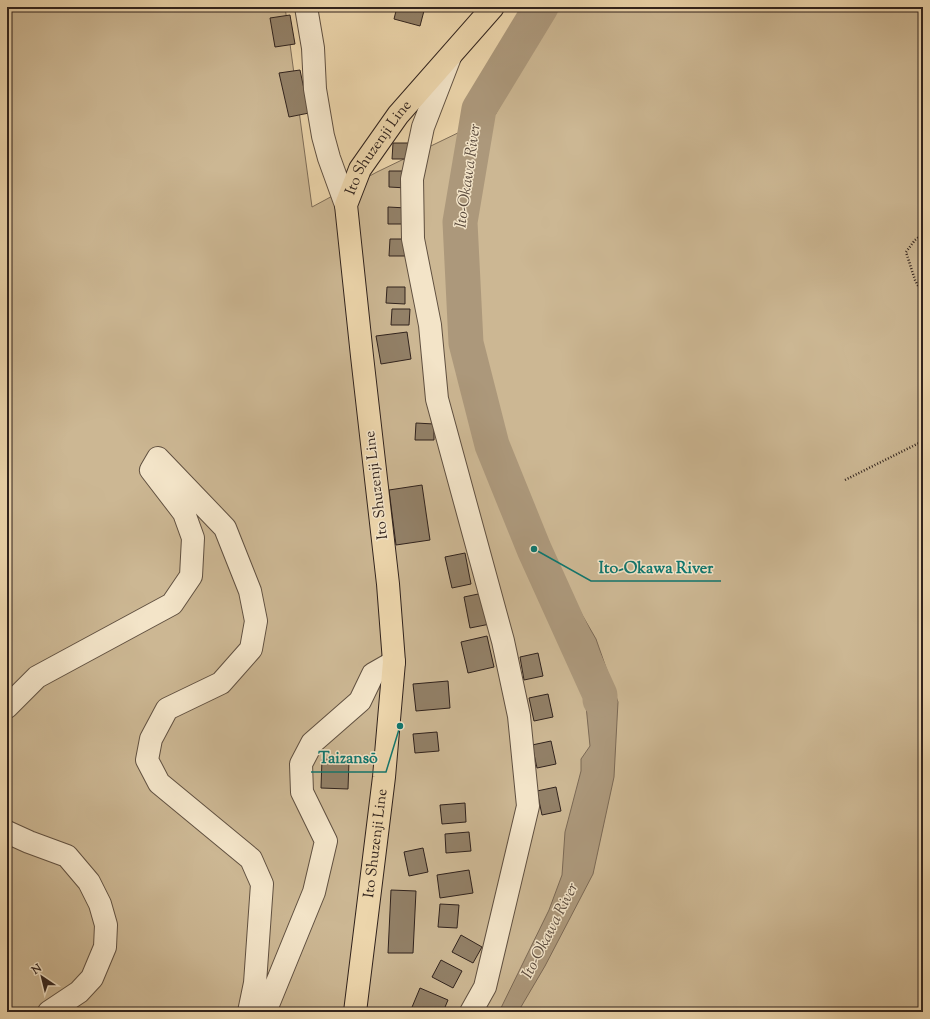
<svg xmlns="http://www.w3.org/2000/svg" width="930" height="1019" font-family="'Sorts Mill Goudy',serif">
<rect width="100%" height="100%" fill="#ecd5ab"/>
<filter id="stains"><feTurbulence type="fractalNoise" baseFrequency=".005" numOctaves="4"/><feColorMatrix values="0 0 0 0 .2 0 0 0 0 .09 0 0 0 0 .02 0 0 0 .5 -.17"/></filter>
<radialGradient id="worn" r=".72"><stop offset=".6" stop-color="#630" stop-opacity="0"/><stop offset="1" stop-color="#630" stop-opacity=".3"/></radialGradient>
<path fill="#ccb793" stroke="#7e6d58" d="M7,7H285L312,207L377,172L495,115L556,7H923V1012H7Z"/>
<path fill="#ac987b" stroke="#7b6955" d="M540,579L577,606L596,639L618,702L614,777L593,874L545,966L518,1012H499L549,910L562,875L565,832L581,771V759L590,746L579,635Z"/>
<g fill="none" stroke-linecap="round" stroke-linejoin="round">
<path stroke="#ac987b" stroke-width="35" d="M541,7L479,109L460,222L466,343L492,445L534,549L600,695V700"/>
</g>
<path fill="#928067" stroke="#31231d" d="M397,7H425L420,26L394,19Z
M290,15L295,44L275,47L270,18Z
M300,70L309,113L289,117L279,73Z
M393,143H411L410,159H392Z
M389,171H407V188L389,187Z
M388,207L407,208L406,224H388Z
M390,239H408V256H389Z
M387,287H405V304L386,303Z
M392,309H410L409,325H391Z
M407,332L411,359L381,364L376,336Z
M416,423L434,424V440H415Z
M422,485L430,540L396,545L389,490Z
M465,553L471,584L452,588L445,557Z
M483,593L490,624L470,628L464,597Z
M487,636L494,667L468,673L461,642Z
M538,653L543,676L524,680L520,657Z
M448,681L450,708L416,711L413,684Z
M548,694L553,717L534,721L529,698Z
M437,732L439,751L415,753L413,734Z
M551,741L556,764L537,768L532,745Z
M322,759L349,760L348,789L321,788Z
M556,787L561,811L542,815L537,791Z
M465,803L466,822L442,824L440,805Z
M469,832L471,851L446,853L445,834Z
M423,848L428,872L409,876L404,852Z
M469,870L473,893L440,898L437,875Z
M391,890L416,891L413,953H388Z
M440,904L459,905L457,928L438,927Z
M461,935L482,947L473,963L452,952Z
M441,960L462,971L453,988L432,977Z
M420,988L448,1000L443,1012H410Z"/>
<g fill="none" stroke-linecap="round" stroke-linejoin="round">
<g stroke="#605040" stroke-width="24">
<path id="minor" d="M306,7L313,48L315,89L323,136L329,158L346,205
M450,57L423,127L412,179L413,239L430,325L437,399L503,641L519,716L528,806L485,987L471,1012
M7,707L37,677L172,604L191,576L193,538L184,513L151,470L158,458L225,528L250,591L256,621L251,649L221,683L167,709L151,739L147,760L159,783L251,859L262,884L255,983L249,1012
M7,832L29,842L67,856L89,882L100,904L106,925L105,947L92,978L79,992L49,1012
M265,1012L314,892L326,841L302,792L301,764L312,743L360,701L373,674L394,662"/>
</g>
<g stroke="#31231d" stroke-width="24">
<g id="major">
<path id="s1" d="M355,1012L384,777L394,662L388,584L362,356L346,205L360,169L398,115L493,7"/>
</g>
</g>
<path stroke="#31231d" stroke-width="2.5" stroke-dasharray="1 2" stroke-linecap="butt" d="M923,234L915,240L906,252L915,280L923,295
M845,480L923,441"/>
<use href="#minor" stroke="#f3e4c8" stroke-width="22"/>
<use href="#major" stroke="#ecd5ab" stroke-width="22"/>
</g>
<g text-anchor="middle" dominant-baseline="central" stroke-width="3" stroke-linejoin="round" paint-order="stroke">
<g font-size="15" fill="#31231d" stroke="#f3e4c8">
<text stroke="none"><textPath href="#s1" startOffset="878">Ito Shuzenji Line</textPath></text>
<text transform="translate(377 485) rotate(-97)">Ito Shuzenji Line</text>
<text stroke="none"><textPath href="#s1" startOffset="170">Ito Shuzenji Line</textPath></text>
</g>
<g font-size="16" font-style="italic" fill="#5c4c3e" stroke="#f3e4c8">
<text transform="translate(469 176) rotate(-82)">Ito-Okawa River</text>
<text transform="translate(551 931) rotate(-63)">Ito-Okawa River</text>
</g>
</g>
<path fill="none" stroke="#0f766e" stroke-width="1.5" d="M534 549L591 581H721M400 726L386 772H311"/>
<g fill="#0f766e" stroke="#f3e4c8" stroke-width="1.5">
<circle cx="534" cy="549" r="4"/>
<circle cx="400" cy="726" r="4"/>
</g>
<g font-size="16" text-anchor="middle" font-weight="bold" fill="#0f766e" stroke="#f3e4c8" stroke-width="3" stroke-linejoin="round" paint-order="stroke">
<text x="656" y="573">Ito-Okawa River</text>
<text x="348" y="763">Taizansō</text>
</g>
<rect width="930" height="1019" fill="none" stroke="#ecd5ab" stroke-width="24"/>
<rect x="8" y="8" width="914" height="1003" fill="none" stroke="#31231d" stroke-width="2"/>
<rect x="12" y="12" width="906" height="995" fill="none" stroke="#31231d"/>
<g transform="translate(42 977) rotate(325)" stroke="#f3e4c8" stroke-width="3" paint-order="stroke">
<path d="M0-3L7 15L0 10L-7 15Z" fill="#31231d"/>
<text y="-6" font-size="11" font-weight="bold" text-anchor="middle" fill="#31231d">N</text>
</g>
<rect width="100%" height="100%" filter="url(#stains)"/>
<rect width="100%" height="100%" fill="url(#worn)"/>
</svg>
